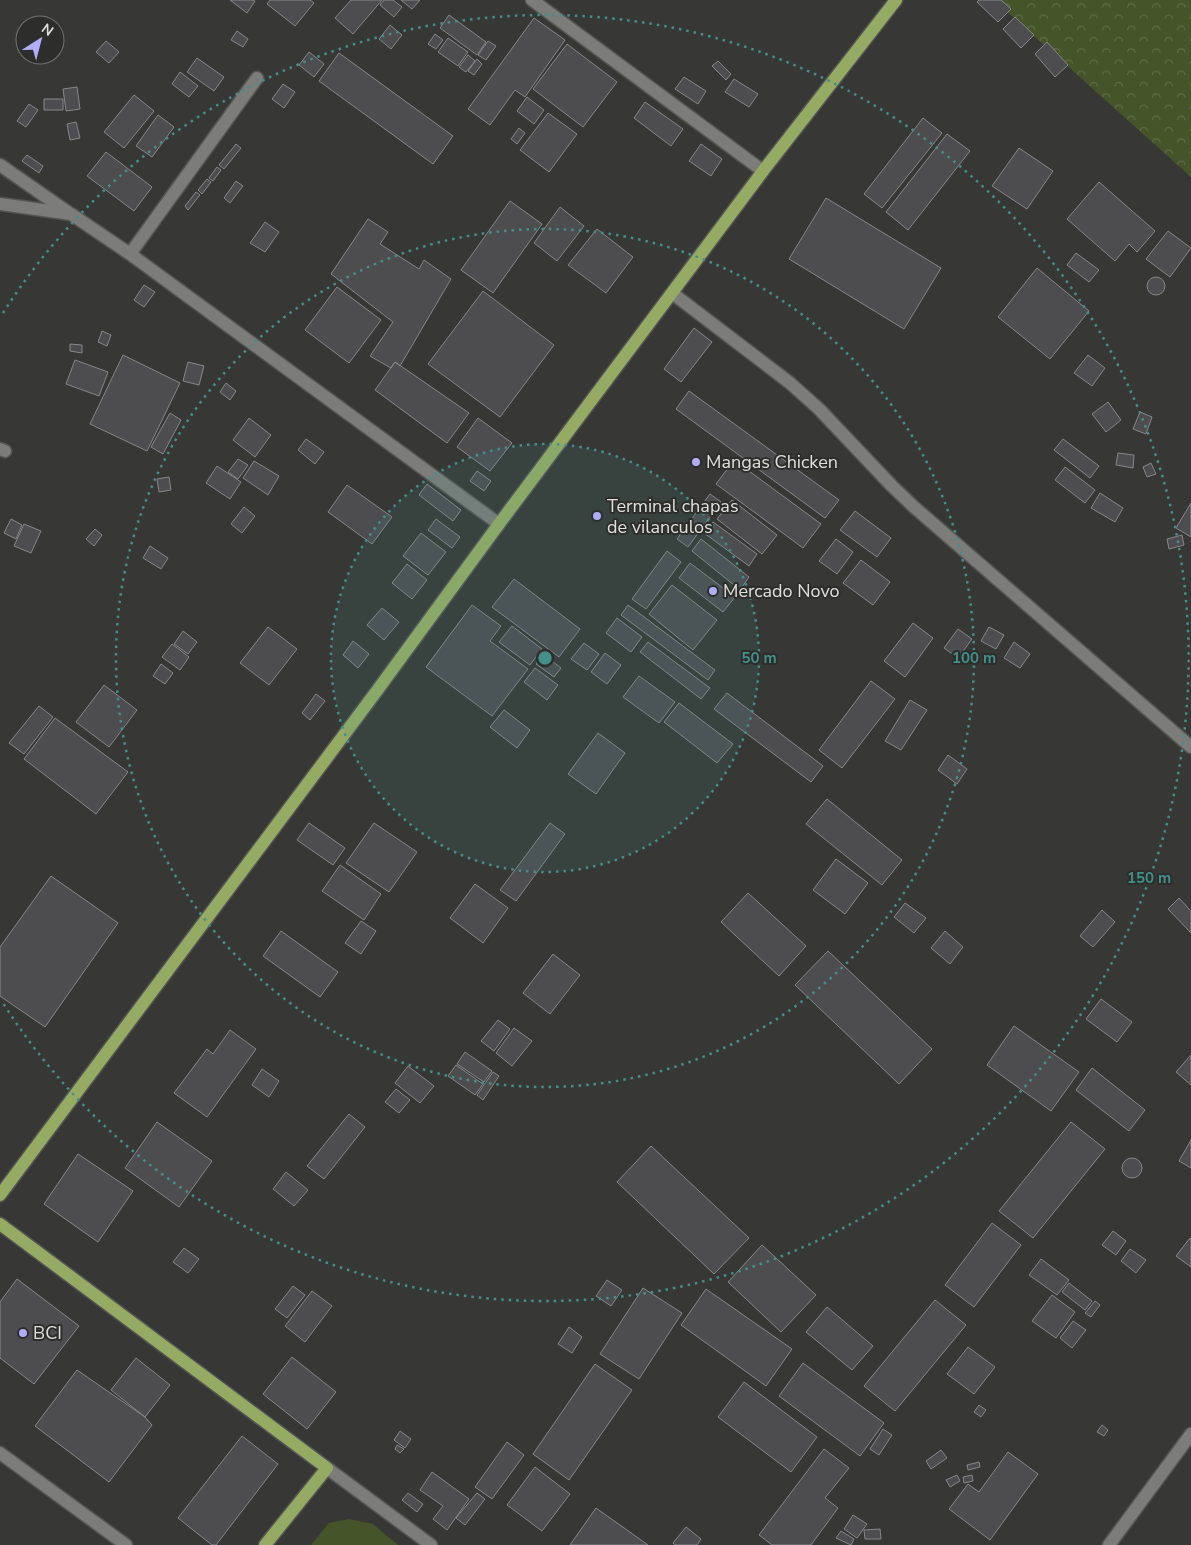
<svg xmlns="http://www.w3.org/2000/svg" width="1191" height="1545" font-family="'Nunito Sans',sans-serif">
<defs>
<pattern id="forest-crowns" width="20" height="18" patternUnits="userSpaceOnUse" patternTransform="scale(1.25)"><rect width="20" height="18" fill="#465429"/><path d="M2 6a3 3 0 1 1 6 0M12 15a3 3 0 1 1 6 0" fill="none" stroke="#606c48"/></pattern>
</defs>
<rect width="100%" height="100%" fill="#373835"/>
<path fill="url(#forest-crowns)" d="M994,0H1191V177Z"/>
<path fill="#465429" d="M349,1519L373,1524L398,1545H311L329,1523Z"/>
<path fill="#4d4d50" stroke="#87878a" d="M230,0H253L255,1L247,13Z
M270,0H310L314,3L295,26L267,4Z
M351,0H382L353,34L335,18Z
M384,0H393L402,7L394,17L380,5Z
M401,0H420L412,9Z
M979,0H1001L1011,9L998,22L977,2Z
M449,15L486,42L477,55L440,28Z
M1015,17L1034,35L1021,48L1003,29Z
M534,18L565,40L525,97L515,90L490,125L468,109Z
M390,25L402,35L391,49L379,39Z
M237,31L248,39L243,47L231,40Z
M435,34L443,40L436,49L428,44Z
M448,38L468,52L458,66L438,52Z
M106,41L119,52L109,63L96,52Z
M488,41L496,46L486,60L478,55Z
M1047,42L1068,65L1055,77L1035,54Z
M567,44L617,82L583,127L533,89Z
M309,52L324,64L314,77L299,65Z
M339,53L453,136L433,164L319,81Z
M468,55L475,61L466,72L459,67Z
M197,58L224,77L214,91L187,72Z
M477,59L482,64L474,75L468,71Z
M718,61L731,74L726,80L712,66Z
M180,72L198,86L189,97L172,84Z
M684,77L706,91L698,104L675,89Z
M734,79L758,94L749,107L725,92Z
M283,84L295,92L284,108L272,99Z
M77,87L80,109L66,111L63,89Z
M134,95L154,111L124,148L104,132Z
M527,97L544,110L534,124L517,111Z
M44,99H63V110H44Z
M645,102L683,129L671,146L634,118Z
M29,104L38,110L26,127L17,121Z
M548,113L577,134L549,172L520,150Z
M158,115L174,127L152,157L136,146Z
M923,118L942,133L882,208L864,194Z
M76,122L80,138L70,140L67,124Z
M519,128L525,133L517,144L511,139Z
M947,134L970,151L908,230L886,212Z
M236,144L241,148L224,169L219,165Z
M701,144L722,159L711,176L689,161Z
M1019,148L1053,171L1027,209L992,186Z
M106,152L152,187L134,211L87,176Z
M27,155L43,166L39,173L22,161Z
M217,167L221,170L213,181L209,178Z
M207,179L211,182L202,194L198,190Z
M236,181L243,186L230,203L224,198Z
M1099,182L1155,231L1137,252L1129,244L1115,261L1067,219Z
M196,192L200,195L188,210L185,206Z
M826,198L941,268L904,329L789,259Z
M510,201L542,224L493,293L461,270Z
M560,207L584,226L557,261L534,243Z
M368,219L388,232L380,244L419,269L424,260L451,279L400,366L395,362L391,368L370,356L393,322L331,274Z
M265,222L279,232L265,252L250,243Z
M597,229L633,257L606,293L568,265Z
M1168,231L1191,248L1170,277L1146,259Z
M1076,253L1099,270L1089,282L1067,265Z
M1037,268L1089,311L1050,359L998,317Z
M1147 286a9 9 0 1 1 18 0a9 9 0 1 1-18 0Z
M144,285L155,292L144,307L134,300Z
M337,287L381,320L349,363L305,330Z
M483,291L554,345L500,417L428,364Z
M694,328L712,342L681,382L664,369Z
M102,331L111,335L107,346L98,342Z
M70,344L82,345V353L70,351Z
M123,355L180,383L147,451L90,424Z
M1088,355L1105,368L1092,386L1074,373Z
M75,360L108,372L99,396L66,384Z
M188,362L204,366L199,385L183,381Z
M395,362L469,413L447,443L375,390Z
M226,383L236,391L230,400L220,392Z
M689,391L839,500L825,518L676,409Z
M1108,402L1121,420L1106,432L1092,414Z
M1140,412L1152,417L1146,434L1133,429Z
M170,413L181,420L163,454L151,447Z
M249,418L271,435L255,457L233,440Z
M478,418L512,443L490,471L457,447Z
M306,439L324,452L315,464L298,450Z
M1063,439L1099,466L1090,478L1054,450Z
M1118,453L1134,455L1133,468L1116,465Z
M238,459L248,465L238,479L228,472Z
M734,460L821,524L803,548L716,484Z
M254,461L279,476L268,495L243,478Z
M1151,463L1156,474L1147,477L1143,467Z
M217,466L241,482L230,499L206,483Z
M1065,467L1095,490L1085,503L1055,480Z
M477,471L491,481L484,491L470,481Z
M169,477L171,490L159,492L157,479Z
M427,484L461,510L453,521L419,495Z
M347,485L392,517L372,544L328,512Z
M1100,493L1123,508L1115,522L1091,508Z
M710,494L721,502L688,547L677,539Z
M732,500L777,535L762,554L717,519Z
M1191,503V537L1176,528Z
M244,507L255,516L242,533L231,524Z
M855,511L891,538L877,557L840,530Z
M11,519L22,525L16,539L4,533Z
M436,519L460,537L452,548L428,530Z
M713,522L757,554L749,566L704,533Z
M24,524L41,531L31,553L14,546Z
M95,529L102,535L94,546L86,539Z
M421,533L446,552L428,575L403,556Z
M1182,535L1184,545L1169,549L1167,539Z
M701,539L749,577L740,590L692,551Z
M836,539L853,552L837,574L819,561Z
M150,546L168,558L161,569L143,558Z
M667,551L681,562L646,609L632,599Z
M861,560L890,582L873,605L843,583Z
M690,563L735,597L723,612L679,578Z
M407,564L427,580L412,599L392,583Z
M514,579L580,629L559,657L492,607Z
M672,585L717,620L693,650L649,614Z
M472,605L501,626L490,641L528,669L492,716L426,667Z
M628,605L715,670L708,680L621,615Z
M382,608L399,622L384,640L367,625Z
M617,618L642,637L631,652L606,633Z
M913,623L933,638L905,677L884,661Z
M512,626L542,649L530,665L499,642Z
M268,627L297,649L269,685L240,663Z
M989,627L1004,635L996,649L981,641Z
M958,629L972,639L958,658L944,648Z
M183,631L197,642L188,654L174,644Z
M353,641L369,654L358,668L343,655Z
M648,642L710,688L701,699L640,652Z
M1014,642L1030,654L1020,668L1004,658Z
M584,643L599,654L587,670L571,659Z
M172,644L189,657L180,670L162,657Z
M605,653L621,665L607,684L591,672Z
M543,654L561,668L554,677L536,664Z
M161,664L173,673L165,684L153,676Z
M535,668L558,685L547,700L524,682Z
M639,676L675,702L659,723L623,697Z
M871,681L895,699L842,768L819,750Z
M104,685L137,710L109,747L76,722Z
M727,693L823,766L811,782L714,709Z
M316,694L325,701L310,720L302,713Z
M910,700L927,710L901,750L885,741Z
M679,703L733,744L717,763L664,722Z
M39,706L53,717L24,754L9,743Z
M504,710L530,730L517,748L490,727Z
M55,718L128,772L96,814L24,759Z
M598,733L625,753L596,794L568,774Z
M948,755L967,769L957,784L938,770Z
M827,799L902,860L882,885L806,824Z
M309,823L345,848L333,865L297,840Z
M374,823L417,852L389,892L346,863Z
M550,823L565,834L516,901L500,890Z
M836,859L868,883L845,914L813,890Z
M340,865L381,894L364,920L322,891Z
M51,876L118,923L45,1027L0,996V947Z
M475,884L508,908L483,943L450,918Z
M748,893L806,946L779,976L721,922Z
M1179,898L1191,911V933L1168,909Z
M905,903L926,918L914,933L894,917Z
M1102,910L1115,922L1093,947L1080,936Z
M361,921L376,931L361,954L345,943Z
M281,931L338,972L320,997L263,956Z
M945,931L963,947L950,964L931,948Z
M828,951L932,1049L899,1084L795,985Z
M553,954L580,975L550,1014L523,993Z
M1101,999L1132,1022L1117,1042L1086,1019Z
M498,1020L510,1029L494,1051L481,1041Z
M1014,1026L1079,1072L1051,1111L987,1065Z
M514,1028L532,1041L512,1066L496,1053Z
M230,1030L256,1049L207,1117L174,1093L207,1049L213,1054Z
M465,1052L492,1071L484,1082L457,1064Z
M1191,1055V1085L1176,1072Z
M456,1065L483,1084L475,1095L448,1076Z
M408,1066L434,1086L420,1103L395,1083Z
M1092,1068L1145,1110L1129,1131L1076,1090Z
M262,1069L279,1081L269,1097L252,1085Z
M493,1072L499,1076L483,1100L477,1095Z
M396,1089L410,1100L399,1113L385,1102Z
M349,1114L365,1127L324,1179L307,1166Z
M157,1122L212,1161L179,1207L125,1168Z
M1071,1122L1105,1149L1033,1238L999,1211Z
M1191,1140V1168L1179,1161Z
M651,1146L749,1238L714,1274L617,1182Z
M78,1154L133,1191L98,1242L44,1204Z
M1122 1168a10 10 0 1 1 20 0a10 10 0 1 1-20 0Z
M286,1172L308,1190L294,1206L273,1189Z
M992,1223L1021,1245L974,1307L945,1285Z
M1113,1231L1126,1241L1116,1255L1102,1245Z
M1190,1238L1191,1239V1267L1176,1256Z
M762,1245L816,1295L781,1332L728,1282Z
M184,1248L199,1259L188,1273L173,1262Z
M1130,1249L1146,1260L1136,1273L1121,1261Z
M1041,1259L1069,1280L1057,1295L1029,1275Z
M17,1279L79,1326L34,1384L0,1358V1302Z
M607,1280L622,1290L611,1306L596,1296Z
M1069,1283L1092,1301L1085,1310L1062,1292Z
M293,1286L305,1295L287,1318L275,1309Z
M643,1288L682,1313L639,1379L600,1354Z
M706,1289L792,1349L766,1386L681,1325Z
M312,1291L332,1306L305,1342L285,1326Z
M1052,1295L1075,1312L1056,1338L1032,1321Z
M935,1300L966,1325L895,1411L864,1386Z
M1095,1301L1100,1305L1091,1317L1085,1313Z
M827,1307L873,1346L852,1370L806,1332Z
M1073,1321L1086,1330L1072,1348L1060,1338Z
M569,1327L582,1337L572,1353L558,1344Z
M968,1347L995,1367L974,1394L947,1374Z
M292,1357L336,1392L307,1429L263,1394Z
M136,1358L170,1385L145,1417L111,1390Z
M803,1363L884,1423L860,1456L779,1396Z
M595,1364L632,1390L569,1480L533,1454Z
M77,1370L145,1417L152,1425L109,1482L35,1426Z
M744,1382L817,1437L791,1472L718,1417Z
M979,1405L986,1410L981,1417L974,1412Z
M1102,1425L1108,1430L1104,1436L1097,1432Z
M883,1429L892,1435L879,1455L870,1449Z
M400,1431L411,1439L405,1448L394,1440Z
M242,1436L278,1464L216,1545H212L178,1518Z
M507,1442L524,1455L492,1499L475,1487Z
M397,1445L404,1449L400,1453L395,1449Z
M824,1449L849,1468L825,1498L838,1508L811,1545H772L759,1535Z
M941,1450L947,1458L931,1469L926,1461Z
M1008,1452L1038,1474L990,1540L949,1509L968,1484L979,1492Z
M979,1462L980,1467L968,1470L967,1465Z
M535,1467L570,1494L542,1531L507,1505Z
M432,1472L469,1499L447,1530L433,1519L443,1506L420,1490Z
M957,1475L960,1481L950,1487L946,1480Z
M972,1475L973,1481L964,1483L963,1477Z
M408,1493L423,1504L417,1512L402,1500Z
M477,1493L485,1499L465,1525L456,1518Z
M596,1508L648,1545H570Z
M853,1515L867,1524L857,1538L844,1529Z
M686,1527L701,1539L697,1545H675L673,1543Z
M880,1529L881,1539H865L864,1530Z
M841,1531L854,1539L851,1545L836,1538Z"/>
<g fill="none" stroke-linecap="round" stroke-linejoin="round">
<g stroke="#545553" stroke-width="15">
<path id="minor" d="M532,0L763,171
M0,165L69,213
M0,204L71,214L130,254L499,524
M130,254L257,78
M672,293L790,383L819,409L892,486L914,507L1191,747
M0,449L5,451
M0,1453L126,1545
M327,1468L431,1545
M1109,1545L1191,1434"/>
</g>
<g stroke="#545553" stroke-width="15">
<path id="major" d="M0,1195L376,692L499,524L763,171L896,0
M0,1224L327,1468L265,1545"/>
</g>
<use href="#minor" stroke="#7c7d7a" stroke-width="12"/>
<use href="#major" stroke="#95ab63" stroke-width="12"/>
</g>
<circle cx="545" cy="658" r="214" fill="#43908a" fill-opacity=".12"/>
<g fill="none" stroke="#43908a" stroke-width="2.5" stroke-dasharray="2.5 5">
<circle cx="545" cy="658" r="214"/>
<circle cx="545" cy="658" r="429"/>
<path d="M3 313A643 643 0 1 1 3 1003"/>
</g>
<g fill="#b1adfa" stroke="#2d2e2b" stroke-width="2">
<circle cx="696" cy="462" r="5"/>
<circle cx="597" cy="516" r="5"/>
<circle cx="713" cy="591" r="5"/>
<circle cx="23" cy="1333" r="5"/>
</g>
<g text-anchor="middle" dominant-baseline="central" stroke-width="4" stroke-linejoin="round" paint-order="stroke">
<g font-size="18" fill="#dfe0de" stroke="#2d2e2b" text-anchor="start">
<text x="706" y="462">Mangas Chicken</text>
<text x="607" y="506">Terminal chapas<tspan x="607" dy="21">de vilanculos</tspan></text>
<text x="723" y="591">Mercado Novo</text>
<text x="33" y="1333">BCI</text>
</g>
</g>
<circle cx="545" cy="658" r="8" fill="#43908a" stroke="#2d2e2b" stroke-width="2.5"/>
<g font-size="15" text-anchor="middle" font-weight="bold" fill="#43908a" stroke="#2d2e2b" stroke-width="4" stroke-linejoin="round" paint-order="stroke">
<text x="759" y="663">50 m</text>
<text x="974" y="663">100 m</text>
<text x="1149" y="883">150 m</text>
</g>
<g transform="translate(40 40) rotate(36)"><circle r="24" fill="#2d2e2b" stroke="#747573"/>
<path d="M0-4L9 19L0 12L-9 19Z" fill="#b1adfa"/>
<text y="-8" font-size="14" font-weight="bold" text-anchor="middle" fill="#dfe0de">N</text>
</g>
</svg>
